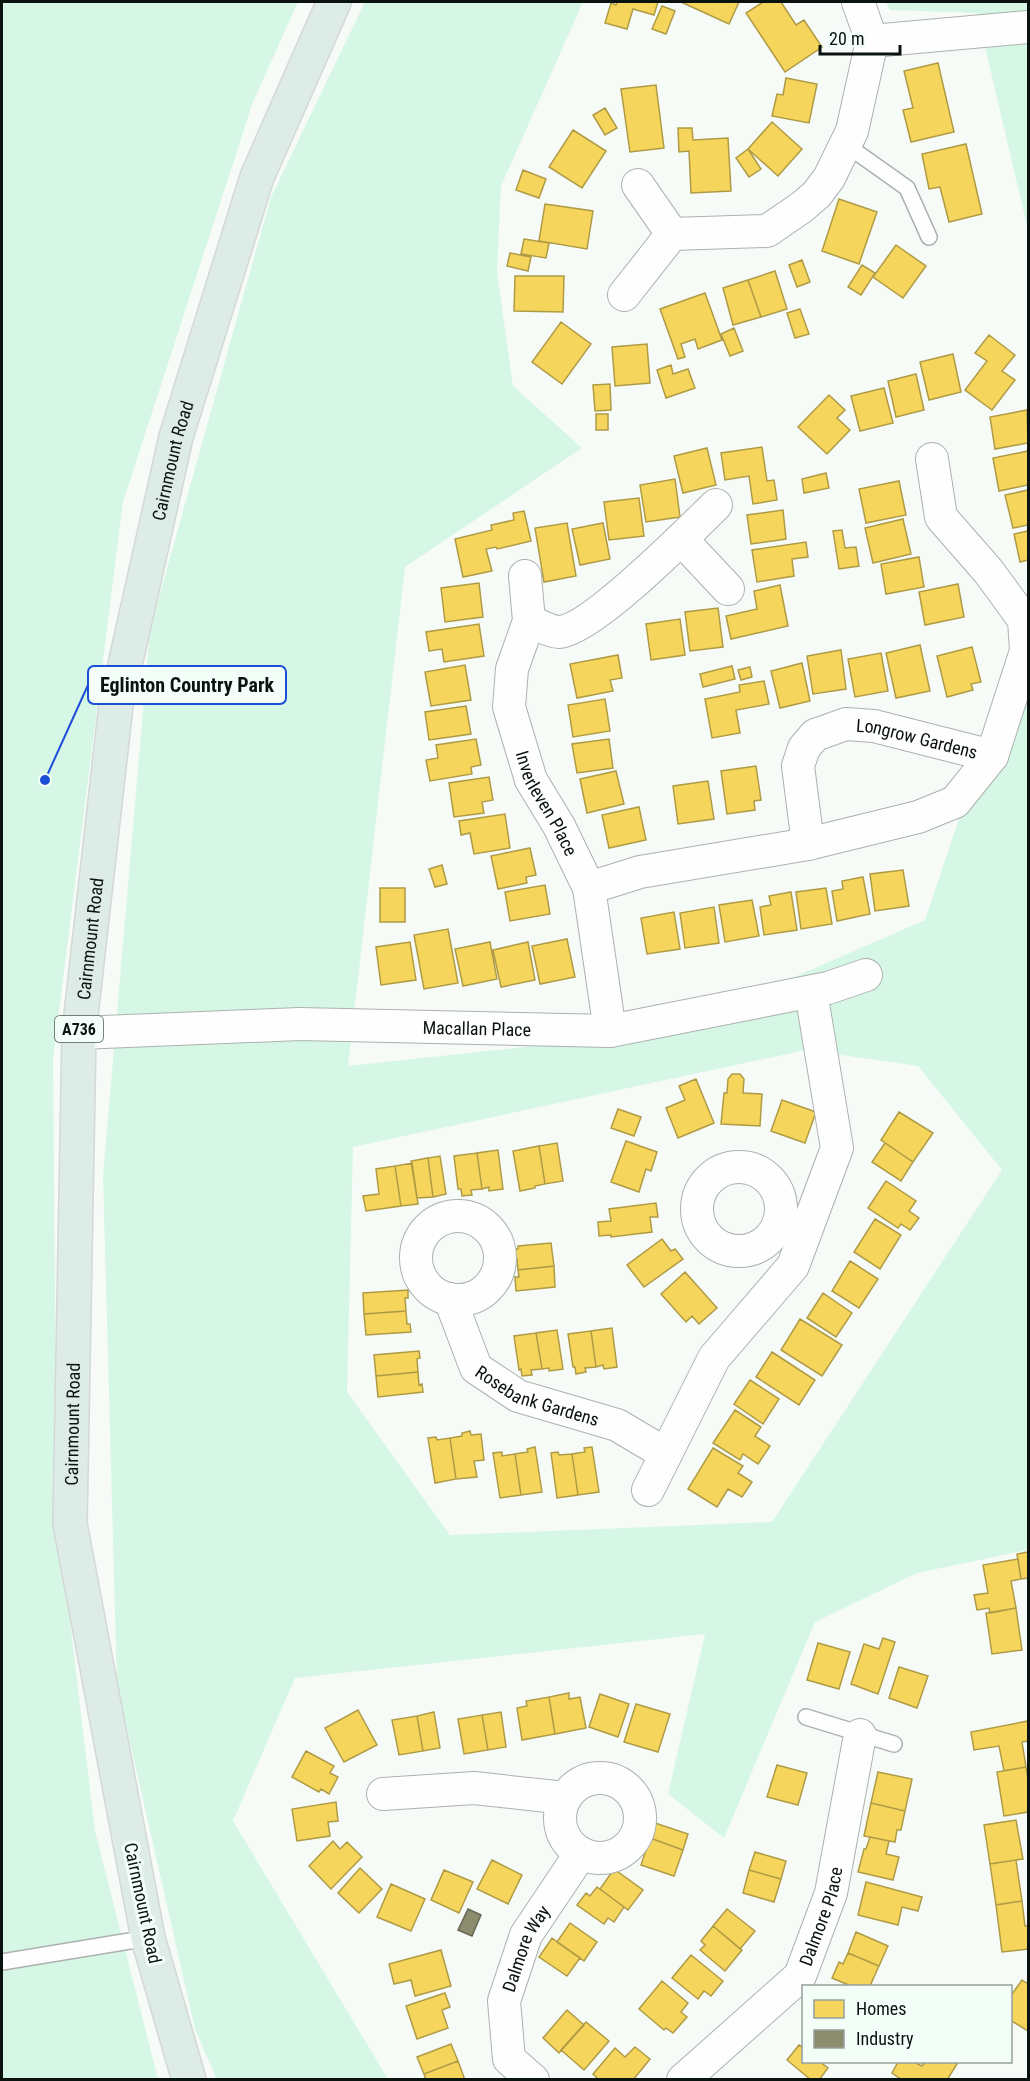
<svg xmlns="http://www.w3.org/2000/svg" width="1030" height="2081" font-family="'Roboto Condensed',sans-serif">
<rect width="100%" height="100%" fill="#f6fbf8"/>
<path fill="#d7f7e6" fill-rule="evenodd" d="M2,2H298L253,102L123,502L53,1059L56,1409L70,1622L95,1831L158,2079L2,2080Z
M365,2H583L501,186L497,272L513,386L582,448L405,567L348,1066L671,1031L925,920L994,714L1028,678V1550L917,1573L815,1622L724,1838L668,1794L705,1634L295,1678L233,1821L388,2079L217,2080L195,2029L117,1685L103,1176L150,629L271,197ZM806,1050L918,1066L1002,1170L772,1522L450,1535L347,1392L353,1147Z
M886,2H1028V230L977,13L890,10Z"/>
<path fill="#f6d55c" stroke="#af9b45" stroke-width="1.5" d="M617,2H658L654,15L633,9L627,29L605,23L611,3L616,5Z
M681,2H739L729,24Z
M763,2H781L796,25L804,20L822,47L785,72L746,13Z
M662,6L675,11L666,34L652,29Z
M938,63L954,132L911,142L903,110L913,108L904,71Z
M786,78L817,84L809,123L772,116L777,94L783,95Z
M656,85L664,148L630,152L621,89Z
M605,108L617,128L605,135L593,115Z
M772,122L802,149L778,176L748,149Z
M678,128H692L693,140L728,138L731,191L691,193L689,151L679,152Z
M573,130L606,151L582,188L549,167Z
M966,144L982,214L949,222L940,187L929,189L922,154Z
M748,149L761,169L749,177L736,158Z
M523,170L546,179L539,198L516,190Z
M839,199L877,212L859,264L822,251Z
M545,204L593,211L587,249L539,241Z
M524,239L549,243L546,258L521,254Z
M896,245L926,266L903,298L873,277Z
M510,253L531,257L528,271L507,266Z
M802,260L810,282L797,287L789,265Z
M862,265L875,273L861,295L848,287Z
M775,271L787,309L761,317L748,280Z
M515,276H564L563,312L514,311Z
M748,280L761,317L733,325L723,288Z
M705,293L722,340L698,349L695,339L681,344L685,357L678,359L660,309Z
M800,309L809,334L795,338L787,313Z
M561,322L591,344L562,384L532,362Z
M734,328L743,351L730,356L721,334Z
M989,335L1015,355L1002,371L1015,380L992,410L965,390L987,361L975,353Z
M647,344L650,383L615,386L612,347Z
M953,354L961,392L929,400L920,362Z
M671,365L673,374L688,369L695,388L666,398L657,370Z
M916,374L924,410L896,417L888,381Z
M610,384L611,410L595,411L593,385Z
M884,388L893,423L860,431L851,396Z
M829,395L845,410L837,418L850,430L827,454L798,427Z
M1027,410L1028,443L995,449L990,417Z
M596,414H608V430H596Z
M762,447L767,481L774,480L777,500L753,504L749,476L725,480L721,453Z
M707,448L716,485L683,493L674,456Z
M1028,451V485L999,491L993,458Z
M826,473L829,488L804,493L802,479Z
M675,479L680,517L646,522L640,485Z
M899,481L906,515L866,523L859,489Z
M1028,490V525L1013,528L1005,495Z
M639,498L644,536L609,540L604,502Z
M783,510L786,539L751,544L747,515Z
M524,511L531,541L497,549L496,547L486,549L492,571L463,577L455,539L492,530L491,525L514,520L513,513Z
M903,519L911,554L873,563L865,528Z
M567,523L576,576L544,582L535,528Z
M603,523L610,559L580,565L572,529Z
M842,530L845,548L856,547L859,566L839,569L833,531Z
M1028,531V560L1020,562L1014,534Z
M806,542L808,557L792,559L794,576L757,582L752,550Z
M919,557L924,587L886,594L881,564Z
M479,583L483,617L445,622L441,588Z
M958,584L964,617L925,625L919,592Z
M780,585L788,626L731,639L726,616L757,609L754,591Z
M718,608L723,647L690,651L685,612Z
M680,619L685,655L651,660L646,624Z
M479,624L484,656L444,662L442,649L429,651L426,632Z
M920,645L930,691L896,698L886,653Z
M972,647L981,682L971,684L973,690L947,697L937,656Z
M841,650L846,689L813,694L807,656Z
M881,653L888,691L855,697L848,659Z
M618,655L622,678L610,680L613,691L577,698L570,664Z
M802,663L810,701L780,708L771,671Z
M465,665L471,700L431,706L425,672Z
M732,666L735,679L703,687L700,674Z
M750,667L752,677L741,680L738,670Z
M764,681L769,704L736,710L740,733L712,738L705,699L740,692L739,685Z
M605,699L610,731L573,737L568,705Z
M466,706L471,734L429,740L425,712Z
M476,739L481,765L471,767L472,774L430,781L426,760L438,758L436,745Z
M609,739L613,768L577,773L572,744Z
M756,766L761,800L754,801L755,810L727,814L721,771Z
M616,771L624,804L587,813L580,779Z
M489,777L493,800L482,802L484,813L454,817L449,783Z
M708,781L714,819L678,824L673,786Z
M639,807L646,840L609,848L602,815Z
M505,814L510,848L474,854L470,833L461,835L459,821Z
M530,848L536,875L526,877L527,883L498,889L491,856Z
M442,865L447,884L435,887L429,869Z
M903,870L909,906L875,911L870,874Z
M863,877L870,914L837,921L832,891L843,889L842,881Z
M545,885L550,914L510,921L505,892Z
M380,888H405V922H380Z
M826,888L832,924L801,929L796,892Z
M791,892L797,930L764,935L760,907L771,905L769,896Z
M752,900L759,936L725,942L719,905Z
M714,907L719,943L685,948L680,913Z
M674,912L680,949L647,954L641,918Z
M448,929L458,983L424,989L414,935Z
M567,939L575,977L540,984L532,946Z
M410,942L416,980L381,985L376,947Z
M490,942L497,979L463,986L455,949Z
M528,942L535,980L501,987L493,950Z
M732,1074H740L744,1079L743,1093L762,1094L760,1126L721,1124L724,1093H727L728,1079Z
M696,1079L714,1123L678,1138L666,1108L685,1100L679,1086Z
M782,1100L816,1112L805,1143L771,1131Z
M618,1109L641,1117L634,1136L611,1128Z
M899,1112L933,1133L913,1162L881,1140Z
M626,1141L657,1152L651,1171L646,1169L639,1192L611,1182Z
M557,1143L563,1181L545,1184L539,1146Z
M885,1143L913,1162L901,1181L872,1162Z
M539,1146L545,1184L535,1186V1188L520,1191L513,1151Z
M498,1150L503,1189L489,1191V1187L482,1189L477,1153Z
M477,1153L482,1189L471,1190L472,1195L462,1196L461,1189H458L454,1156Z
M440,1156L446,1194L433,1197L428,1158Z
M428,1158L433,1197L417,1198L411,1161Z
M412,1163L418,1204L401,1206L395,1166Z
M395,1166L401,1206L366,1211L363,1196L379,1194L376,1169Z
M886,1181L916,1201L909,1211L919,1218L910,1230L901,1224L898,1228L868,1208Z
M656,1203L658,1217H650L652,1232L611,1237V1235L599,1236L598,1222L611,1221L609,1209Z
M875,1219L901,1235L880,1269L854,1252Z
M662,1239L671,1251L675,1249L683,1259L644,1287L627,1265Z
M551,1243L554,1266L518,1270L517,1259L512,1260L511,1249H518V1246Z
M850,1261L878,1279L859,1308L832,1291Z
M554,1266L555,1287L516,1291L515,1277H519L518,1270Z
M685,1272L717,1308L699,1324L692,1316L686,1322L661,1294Z
M408,1290V1298H405L406,1311L364,1314L363,1293Z
M823,1293L852,1313L836,1337L807,1318Z
M406,1311L407,1324H410L411,1332L366,1335L364,1314Z
M800,1319L842,1345L822,1376L781,1350Z
M612,1328L617,1367L604,1369L603,1365L596,1367L591,1331Z
M557,1330L563,1369L549,1371V1368L542,1369L536,1333Z
M591,1331L596,1367L585,1368L586,1372L576,1374L575,1367H573L568,1334Z
M536,1333L542,1369L531,1370L532,1375L522,1376L521,1369L519,1370L514,1336Z
M419,1351L420,1358L417,1359L418,1372L376,1376L374,1355Z
M772,1352L815,1380L799,1405L756,1377Z
M418,1372L419,1385L422,1384L423,1392L378,1397L376,1376Z
M750,1380L779,1399L763,1424L734,1404Z
M735,1410L761,1427L755,1436L770,1446L758,1464L743,1454L740,1460L713,1443Z
M470,1431L471,1435L481,1434L484,1460L474,1461L477,1477L456,1479L450,1438L462,1436V1433Z
M436,1437L437,1440L450,1438L456,1479L435,1483L428,1438Z
M535,1447L542,1492L521,1495L515,1454L528,1452L527,1449Z
M592,1447L599,1492L578,1495L572,1454L585,1452L584,1448Z
M713,1448L743,1466L738,1473L752,1482L742,1497L728,1489L717,1507L688,1489Z
M502,1452V1456L515,1454L521,1495L500,1498L493,1453Z
M558,1452L559,1455L572,1454L578,1495L557,1498L551,1453Z
M1028,1552V1578L1021,1579L1017,1554Z
M1018,1559L1021,1579L1011,1581L1016,1608L990,1613L989,1608L977,1610L974,1595L988,1593L983,1565Z
M1016,1608L1022,1650L992,1654L986,1613Z
M883,1638L895,1642L878,1694L851,1684L864,1644L879,1649Z
M818,1643L850,1652L839,1689L807,1680Z
M899,1667L928,1676L917,1708L889,1698Z
M569,1693V1699L580,1697L586,1728L555,1734L549,1697Z
M600,1694L629,1704L618,1737L589,1727Z
M549,1697L555,1734L522,1740L517,1708L527,1706L526,1701Z
M636,1704L670,1714L658,1752L624,1742Z
M358,1710L377,1745L344,1762L325,1728Z
M434,1712L440,1748L423,1751L417,1716Z
M501,1712L506,1747L488,1750L482,1715Z
M482,1715L488,1750L464,1754L458,1719Z
M417,1716L423,1751L399,1755L392,1720Z
M1028,1721V1741L1022,1742L1026,1767L1004,1771L999,1746L974,1750L971,1732Z
M306,1751L334,1766L330,1773L338,1777L329,1794L321,1789L319,1792L292,1777Z
M777,1765L807,1773L798,1805L767,1797Z
M1026,1767L1028,1780V1812L1004,1816L997,1772Z
M878,1772L912,1779L905,1811L871,1803Z
M336,1802L338,1821L328,1822L330,1836L297,1841L292,1809Z
M871,1803L905,1811L901,1830H897L895,1842L864,1836Z
M1016,1820L1023,1859L990,1864L984,1825Z
M655,1823L688,1834L683,1850L650,1838Z
M870,1837L889,1841L886,1854L899,1857L893,1880L858,1872L864,1849H866Z
M650,1838L683,1850L674,1876L641,1865Z
M333,1841L340,1849L347,1842L362,1857L331,1889L309,1866Z
M755,1852L786,1861L781,1879L749,1870Z
M492,1860L522,1875L508,1904L477,1889Z
M1016,1860L1022,1901L996,1905L990,1864Z
M360,1868L382,1889L359,1913L338,1893Z
M614,1869L643,1890L628,1910L600,1889Z
M444,1870L473,1882L459,1913L431,1900Z
M749,1870L781,1879L774,1902L743,1893Z
M866,1882L922,1897L918,1911L902,1907L898,1925L858,1915Z
M391,1884L425,1899L411,1931L377,1917Z
M597,1887L624,1907L614,1922L608,1918L604,1924L577,1905L586,1893L590,1896Z
M1022,1901L1025,1926H1028V1949L1002,1952L996,1905Z
M727,1909L755,1931L740,1949L713,1926Z
M570,1923L597,1942L584,1961L557,1942Z
M713,1926L742,1950L725,1971L700,1950L705,1945L701,1941Z
M856,1932L888,1946L879,1966L848,1953Z
M552,1938L580,1958L567,1976L539,1957Z
M441,1950L451,1986L415,1996L411,1980L394,1984L389,1964Z
M848,1953L879,1966L870,1986H851L832,1978L839,1962L843,1964Z
M691,1955L723,1981L711,1996L704,1991L698,1999L672,1978Z
M1022,1980L1028,1984V2031L1010,2020V1997Z
M662,1981L688,2003L681,2012L687,2017L673,2033L666,2028L664,2030L639,2009Z
M445,1993L450,2007L442,2010L448,2028L417,2039L406,2006Z
M567,2010L584,2025L559,2053L543,2038Z
M586,2022L609,2041L584,2070L561,2050Z
M451,2044L458,2061L424,2074L417,2057Z
M799,2045L804,2048V2062H820L828,2068L819,2080H811L787,2060Z
M635,2047L650,2059L633,2080H599L593,2074L615,2048L625,2057Z
M458,2061L465,2080H426L424,2074Z
M898,2062H914L922,2066L925,2062H953L957,2064L947,2080H902L892,2073Z"/>
<path fill="#8c8c6e" stroke="#656852" stroke-width="1.5" d="M468,1909L481,1915L472,1936L458,1930Z"/>
<g fill="none" stroke-linecap="round" stroke-linejoin="round">
<g stroke="#abb2ae" stroke-width="18">
<path id="lane" d="M845,144L907,188L929,237
M806,1717L894,1744
M2,1962L148,1938"/>
</g>
<g stroke="#abb2ae" stroke-width="34">
<g id="street">
<path d="M872,41L1028,27"/>
<path d="M638,185L672,234L767,231L802,207L817,194L829,178L852,131L872,41L858,2"/>
<path d="M624,295L672,234"/>
<path d="M681,539L728,589"/>
<path id="s1" d="M525,576L529,621L512,669L509,707L531,780L559,826L589,888L610,1031"/>
<path d="M529,621C537,624 550,632 559,632C592,630 689,531 716,505"/>
<path id="s2" d="M808,844L798,766L804,748L815,735L846,724L874,726L992,756"/>
<path d="M589,888L640,872L808,844L918,817L955,802L992,756L1026,651L1024,620L989,572L941,517L932,459"/>
<path id="s3" d="M79,1033L300,1024L610,1031L828,988L866,975"/>
<circle cx="739" cy="1209" r="42"/>
<circle cx="458" cy="1258" r="42"/>
<path id="s4" d="M450,1299L476,1368L518,1396L617,1425L666,1454"/>
<path d="M648,1490L714,1358L793,1266L837,1148L811,992"/>
<circle cx="600" cy="1818" r="40"/>
<path d="M383,1794L474,1788L565,1798"/>
<path id="s5" d="M533,2080L509,2059L504,2001L526,1935L581,1853"/>
<path id="s6" d="M683,2080L800,1976L831,1893L860,1735"/>
</g>
</g>
<g stroke="#d4d8d6" stroke-width="36">
<g id="primary">
<path id="s7" d="M189,2080L148,1938L70,1524L79,1033L116,705L176,437L257,177L334,2"/>
</g>
</g>
<use href="#lane" stroke="#fefefe" stroke-width="15"/>
<use href="#street" stroke="#fefefe" stroke-width="32"/>
<use href="#primary" stroke="#ddece6" stroke-width="33"/>
</g>
<g text-anchor="middle" dominant-baseline="central" stroke-width="6" stroke-linejoin="round" paint-order="stroke">
<rect fill="#f3fef8" stroke="#505a55" stroke-width="1.5" x="55" y="1016" width="48" height="26" rx="4.5"/>
<g font-size="16" font-weight="bold" fill="#0a130f">
<text x="79" y="1029">A736</text>
</g>
<g font-size="18" fill="#0a130f" stroke="#f3fef8">
<text stroke="none"><textPath href="#s7" startOffset="1641">Cairnmount Road</textPath></text>
<text stroke="none"><textPath href="#s2" startOffset="220">Longrow Gardens</textPath></text>
<text stroke="none"><textPath href="#s1" startOffset="238">Inverleven Place</textPath></text>
<text stroke="none"><textPath href="#s7" startOffset="1155">Cairnmount Road</textPath></text>
<text stroke="none"><textPath href="#s3" startOffset="398">Macallan Place</textPath></text>
<text stroke="none"><textPath href="#s4" startOffset="142">Rosebank Gardens</textPath></text>
<text stroke="none"><textPath href="#s7" startOffset="669">Cairnmount Road</textPath></text>
<text transform="translate(143 1903) rotate(78)">Cairnmount Road</text>
<text stroke="none"><textPath href="#s6" startOffset="220">Dalmore Place</textPath></text>
<text stroke="none"><textPath href="#s5" startOffset="147">Dalmore Way</textPath></text>
</g>
</g>
<path fill="none" stroke="#1d4ed8" stroke-width="2" d="M45 780L88 685"/>
<circle fill="#1d4ed8" stroke="#f3fef8" stroke-width="2" cx="45" cy="780" r="6"/>
<rect fill="#f3fef8" stroke="#1d4ed8" stroke-width="2" x="88" y="666" width="198" height="38" rx="6"/>
<g font-size="20" text-anchor="middle" font-weight="bold" fill="#0a130f">
<text x="187" y="692">Eglinton Country Park</text>
</g>
<rect width="1030" height="2081" fill="none" stroke="#0a130f" stroke-width="6"/>
<rect x="802" y="1985" width="210" height="78" fill="#f3fef8" stroke="#96a09b" stroke-width="1.5"/>
<rect x="814" y="2000" width="30" height="18" fill="#f6d55c" stroke="#96a09b" stroke-width="1.5"/>
<text x="856" y="2015" font-size="18" fill="#0a130f">Homes</text>
<rect x="814" y="2030" width="30" height="18" fill="#8c8c6e" stroke="#96a09b" stroke-width="1.5"/>
<text x="856" y="2045" font-size="18" fill="#0a130f">Industry</text>
<path d="M820 45v9h80v-9" fill="none" stroke="#0a130f" stroke-width="3"/>
<text x="829" y="45" font-size="18" fill="#0a130f" stroke="#f3fef8" stroke-width="4.5" paint-order="stroke">20 m</text>
</svg>
